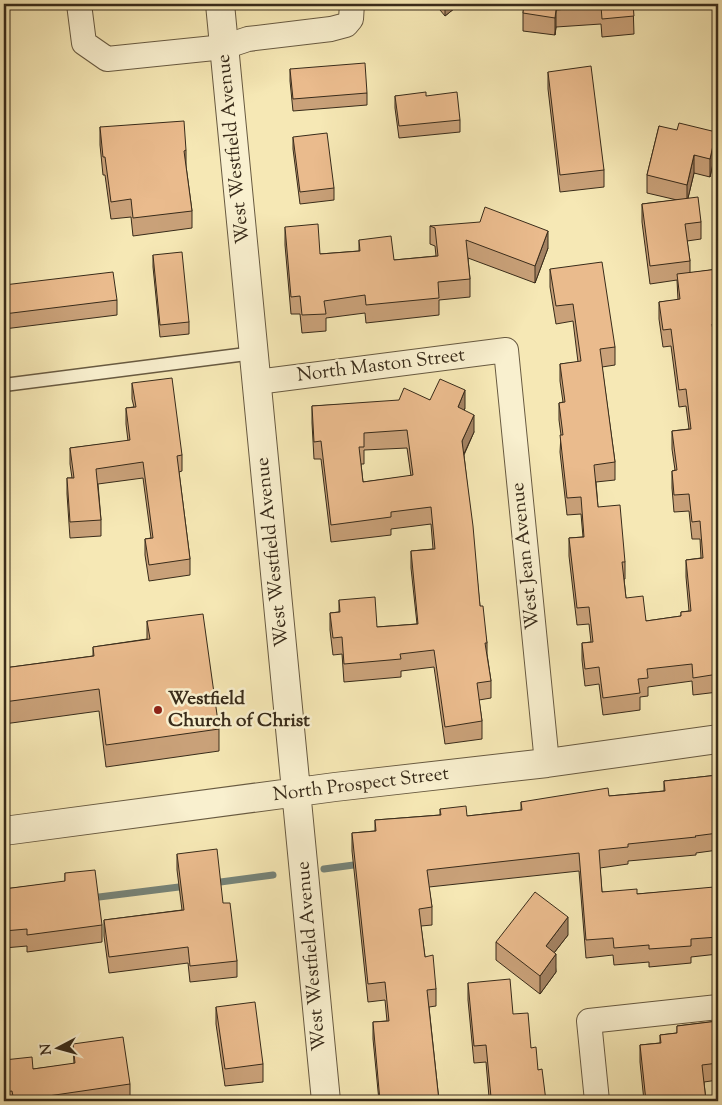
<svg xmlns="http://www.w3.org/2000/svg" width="722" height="1105" font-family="'Sorts Mill Goudy',serif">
<rect width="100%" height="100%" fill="#f6e8b5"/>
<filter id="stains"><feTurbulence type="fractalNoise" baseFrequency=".004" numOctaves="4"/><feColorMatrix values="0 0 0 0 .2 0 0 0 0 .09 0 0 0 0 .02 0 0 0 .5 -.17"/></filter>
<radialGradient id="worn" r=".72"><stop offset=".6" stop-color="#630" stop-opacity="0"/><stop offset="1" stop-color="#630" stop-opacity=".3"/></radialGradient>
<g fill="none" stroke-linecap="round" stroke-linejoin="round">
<path stroke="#768378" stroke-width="7" d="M324,869L361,864
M213,883L273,875
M91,898L187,886"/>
<g stroke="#685a41" stroke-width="15">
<path id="service" d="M4,385L254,353"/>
</g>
<g stroke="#685a41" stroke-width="26">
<path id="minor" d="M79,4L84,43L107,59L224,47L248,39L331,29L346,25L351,19L352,4
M257,382L506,350L547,763
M597,1101L589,1021L718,1007"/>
</g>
<g stroke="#685a41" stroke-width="30">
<path id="tertiary" d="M220,4L326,1101
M4,831L335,787L547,763L718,739"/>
</g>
<use href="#service" stroke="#f9f0cf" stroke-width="12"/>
<use href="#minor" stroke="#f9f0cf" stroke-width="24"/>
<use href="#tertiary" stroke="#f9f0cf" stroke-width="28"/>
</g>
<path fill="#c9a179" stroke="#382b1a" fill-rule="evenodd" d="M435,4H460L445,16Z
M524,4H633L634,34L602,37L601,24L556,27L555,35L523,31V13Z
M290,69L367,93V105L293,111L290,81Z
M548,72L604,170V187L560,192L548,89Z
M395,96H426L460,120V132L399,138L395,108Z
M659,126L716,150L710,177L694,173L688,198L701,222V239L687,241L690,261V273L718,269V309H715L717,323V341H714L717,359H718V692L693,695L692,681L648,687V696L640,697V710L603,715L599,684L585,686L582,660V643L591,642L589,624L577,625L569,556V538L583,537L581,514L567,515L560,452L561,435L559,420V403L563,402L560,381V364L578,362L573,321L556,324L550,287V269L615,347V365L602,367L615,462V480L596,482L598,507L625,562V579H624L626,598L646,621L681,616V612L689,611L686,577V560L701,558L700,539H692L689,511L674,512L672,488V471L675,470L672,449V431L689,429L686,406L679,407L671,346L663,347L659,319V302L678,300L677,280L650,284L642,222V204L677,200L647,193V175Z
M100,127L186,150V166L192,211V228L133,236L131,217L111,219L105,175H103L100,145Z
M293,137L334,188V200L300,204L293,149Z
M430,226L548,248L535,283L468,258L470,279V297L439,300V315L366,323L365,313L326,318V331L302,333L300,314H291L285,245V227L320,254L359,251V240L394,260L436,256L435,246L430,244Z
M153,255L189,322V334L160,337L153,267Z
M4,285L117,300V315L4,329Z
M132,383L182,455V471L179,472L190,559V575L149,581L145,555V539L151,538L143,478L98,484L101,520V536L70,538L67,494V478H72L70,464V448L128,441L126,424V408L134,407L132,399Z
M430,400L465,408L464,410L474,432L464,455L480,606L487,643V654L491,681V698L479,700L482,721V739L445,744L434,667L401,671V677L344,682L342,654L333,655L330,630V613L339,612V600L377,627L417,624L411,568V551L433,549L431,524L391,529V535L331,542L321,459H314L312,423V406ZM407,448L411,476L363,482L361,464H364V450Z
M147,621L219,729V751L106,767L99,711L4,724V668L93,656V647L147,639Z
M718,775V850L696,853V855L628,861V864L600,868L602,892L637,894L714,888L718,882V954L691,957V963L649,967V962L614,965L613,955L586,958L579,871L429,887L432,907V925L421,926L425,957L436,989V1006L429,1007L439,1101H379L373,1039V1022L387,1021L385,1000L368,1002L352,851V833L375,831V820L440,815V809L467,816L521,810V802L609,796L664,791V781Z
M177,854L223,903L237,961V977L190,982L188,963L109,973L104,936V920L182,910L177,870Z
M65,873L102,925V942L27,952V946L4,948V889L65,882Z
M568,935L554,953L556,972L540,994L496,960V942Z
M468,983L513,1014L531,1048L546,1101H480V1097H489L486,1062L474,1063L468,1000Z
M216,1007L263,1064V1082L225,1086L216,1024Z
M718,1021V1080L704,1082L706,1101H644L640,1062V1045L660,1043V1035L677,1033V1026Z
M73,1044L130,1084V1099L116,1101H4V1060L33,1069L74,1064Z"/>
<path fill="#a48363" stroke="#382b1a" d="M445,4H460L445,16Z
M556,10V27L555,35V18Z
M716,132V150L710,177V159Z
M694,155V173L687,202V185Z
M548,231V248L535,283V266Z
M465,390V408L458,424V407Z
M474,415V432L462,458V441Z
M568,917V935L546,963V946Z
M556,954V972L540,994V976Z"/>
<path fill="#eabb8d" stroke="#382b1a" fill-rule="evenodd" d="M524,4H633L634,16L602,19L601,6L556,10L555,18L523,13Z
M365,63L367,93L293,99L290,69Z
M591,66L604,170L560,175L548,72Z
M426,92V96L457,92L460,120L399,126L395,96Z
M184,121L186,150L184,151L192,211L133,218L131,199L111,202L105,157H103L100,127Z
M679,123L716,132L710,159L694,155L687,185L647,175L659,126L677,130Z
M327,133L334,188L300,192L293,137Z
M698,197L701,222L685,224L690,261L650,266L642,204Z
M485,207L548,231L535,266L466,240L470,279L438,282L439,298L366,305L365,295L324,301L326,314L302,315L300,296L291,297L285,227L318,224L320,254L360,251L359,240L391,236L394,260L438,256L435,228L430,226L480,222Z
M182,252L189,322L160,325L153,255Z
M602,262L615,347L600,349L615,462L594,465L598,507L620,505L625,562H622L626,598L643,596L646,621L681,616V612L691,611L686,560L703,558L700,521L692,522L689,494L674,495L672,471L677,470L672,431L691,429L686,389L679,390L671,329L663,330L659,302L680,299L677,274L718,269V291L713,292L717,323L712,324L717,359H718V674L693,678L692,664L647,669L648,678L638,679L640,693L603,698L599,667L585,669L582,643L593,642L589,607L577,608L569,538L584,537L581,497L567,498L560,435H563L559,403L565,402L560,364L581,361L573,304L556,306L550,269Z
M113,272L117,300L4,314V285Z
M172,378L182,455L177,456L190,559L149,565L145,539L153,538L143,462L96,469L101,520L70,522L67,478H74L70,448L130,440L126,408L136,407L132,383Z
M440,379L465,390L458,407L474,415L462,441L473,526L480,606H483L487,643H485L491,681L477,683L482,721L445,727L434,650L400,654L401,659L344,664L342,637L333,638L330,613L340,612L339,600L375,597L377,627L418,624L411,551L435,549L431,507L391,512V517L331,525L321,441L314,442L312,406L399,400L404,388L430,400ZM407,430L413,475L363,482L359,447H364V433Z
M203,614L219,729L106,745L99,689L4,702V668L94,656L93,647L150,639L147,621Z
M718,775V833L695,836L696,837L628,844V847L599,850L602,892L637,889V894L714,887V882H718V937L691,939V946L649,949V945L614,948L613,938L586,940L579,853L427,870L432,907L419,909L425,957L433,955L436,989L427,990L439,1101H398L397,1099L380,1101L373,1022L389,1021L385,982L368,984L352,833L376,831L375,820L441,815L440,809L466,806L467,816L522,810L521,802L608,788L609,796L665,791L664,781Z
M217,849L223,903H230L237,961L190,966L188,947L109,957L104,920L184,910L177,854Z
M95,870L102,925L27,935V929L4,931V889L65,881V873Z
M535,892L568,917L546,946L556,954L540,976L496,942Z
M510,979L513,1014L528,1013L531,1048L536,1047L538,1070L542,1069L546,1101H481L480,1097H491L486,1045L474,1046L468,983Z
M255,1002L263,1064L225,1069L216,1007Z
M718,1021V1063L702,1065L706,1101H646L640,1045L661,1043L660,1035L677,1033V1026Z
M123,1037L130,1084L14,1101L12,1091L4,1092V1060L32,1057L33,1069L75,1063L73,1044Z"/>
<circle fill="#8f2418" stroke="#f9f0cf" stroke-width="2" cx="158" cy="710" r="5"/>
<g text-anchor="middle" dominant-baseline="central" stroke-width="5" stroke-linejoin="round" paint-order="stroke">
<g font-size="19" fill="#382b1a" stroke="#f9f0cf">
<text transform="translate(234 149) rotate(-96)">West Westfield Avenue</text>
<text transform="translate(381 366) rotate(-7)">North Maston Street</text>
<text transform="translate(273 552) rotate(-96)">West Westfield Avenue</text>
<text transform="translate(526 556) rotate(-96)">West Jean Avenue</text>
<text transform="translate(361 785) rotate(-7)">North Prospect Street</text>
<text transform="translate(312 956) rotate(-95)">West Westfield Avenue</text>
</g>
<g font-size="19" font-weight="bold" fill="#382b1a" stroke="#f9f0cf" text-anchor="start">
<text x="168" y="699">Westfield<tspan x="168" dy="22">Church of Christ</tspan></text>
</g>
</g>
<rect width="722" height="1105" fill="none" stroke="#f6e8b5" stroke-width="20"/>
<rect x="5" y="5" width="712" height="1095" fill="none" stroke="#382b1a" stroke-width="2.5"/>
<rect x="10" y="10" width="702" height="1085" fill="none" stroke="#382b1a"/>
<g transform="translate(58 1048) rotate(264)" stroke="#f9f0cf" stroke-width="4" paint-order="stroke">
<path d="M0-4L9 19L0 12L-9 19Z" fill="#382b1a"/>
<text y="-8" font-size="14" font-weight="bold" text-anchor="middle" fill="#382b1a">N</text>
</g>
<rect width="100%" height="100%" filter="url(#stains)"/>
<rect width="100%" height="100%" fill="url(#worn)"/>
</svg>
